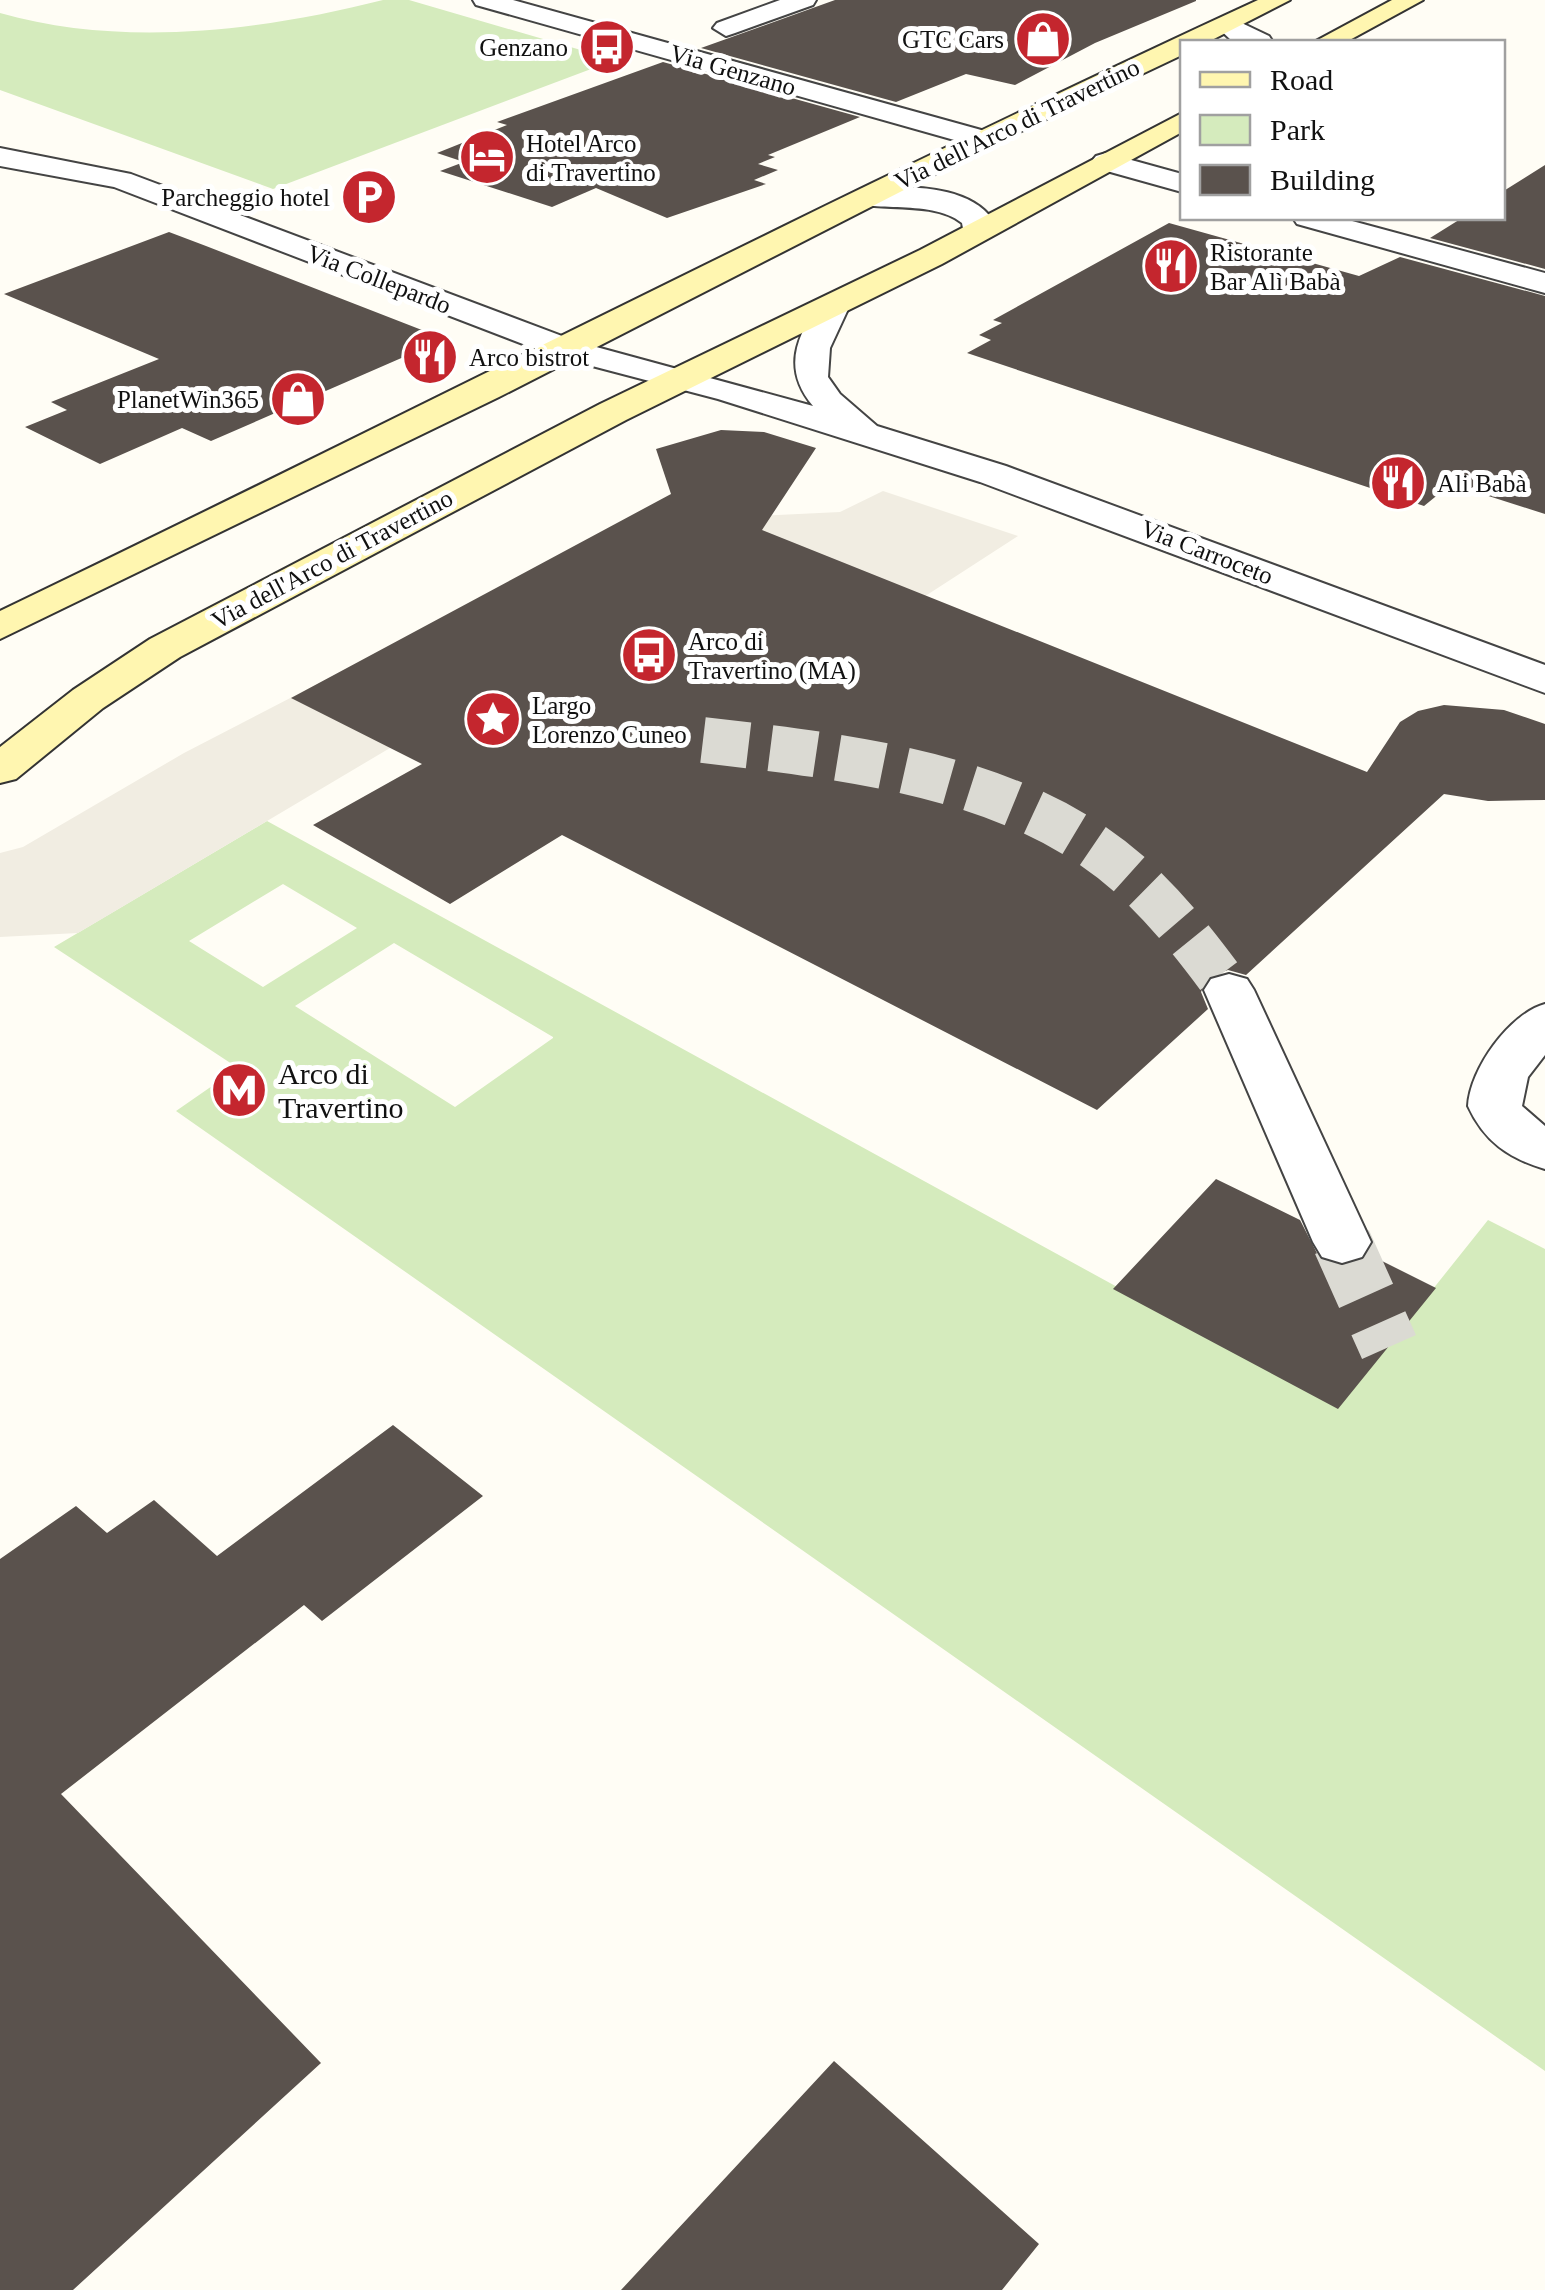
<svg xmlns="http://www.w3.org/2000/svg" width="1545" height="2290" font-family="'Times New Roman',serif">
<rect width="100%" height="100%" fill="#fffdf5"/>
<path fill="#d5ebbd" fill-rule="evenodd" d="M383,0H409L615,60L273,189L0,90V13C122,48 261,31 383,0Z
M267,821L1338,1408L1488,1220L1545,1249V2071L176,1111L238,1068L54,947ZM283,884L357,928L263,987L189,941ZM394,943L553,1037V1038L455,1107L295,1006Z"/>
<path fill="#f1ede2" d="M883,491L1018,536L703,740L390,748L78,933L0,937V853L23,847L184,753L630,522L840,512Z"/>
<path fill="#5a524d" d="M835,0H1196V1L1095,43L1015,85L966,74L896,102L701,48Z
M663,62L860,117L768,155L775,157L758,164L778,170L754,180L766,184L667,218L596,188L552,207L440,171L464,162L437,153L507,125L497,122Z
M1545,165V269L1430,238L1462,218H1502V192Z
M1169,223L1359,276L1400,257L1545,296V514L1451,484L1424,506L967,353L991,340L979,335L1002,323L993,320Z
M169,232L206,246L445,339L211,441L182,428L100,464L25,427L67,410L51,402L159,359L4,294Z
M721,430L764,432L816,448L762,530L1367,772L1400,722L1418,711L1444,705L1504,710L1545,724V800L1488,801L1444,794L1246,975L1228,970L1208,977L1201,992L1208,1009L1097,1110L562,835L450,904L313,825L422,764L291,698L671,494L656,449Z
M1216,1179L1300,1220L1321,1261L1343,1267L1363,1261L1368,1254L1436,1288L1338,1409L1113,1289Z
M393,1425L483,1496L322,1621L304,1605L61,1794L321,2063L73,2290H0V1559L76,1506L107,1533L154,1500L217,1556Z
M834,2061L1039,2244L1002,2290H621Z"/>
<g fill="none" stroke-linecap="round" stroke-linejoin="round">
<path stroke="#dbdad3" stroke-width="46" stroke-dasharray="46 22" stroke-linecap="butt" d="M703,740C846,757 1016,774 1129,874C1168,909 1198,948 1229,990"/>
<path stroke="#dbdad3" stroke-width="59" stroke-dasharray="59 30" stroke-linecap="butt" d="M1342,1242L1389,1347"/>
<g stroke="#444" stroke-width="4">
<path id="street" d="M473,0H513L992,133L996,139L992,145H972L476,5Z
M780,0H816L813,5L735,33L726,36L713,28L717,23Z
M1227,16L1269,36L1273,42L1232,41L1214,24Z
M0,148L131,174L578,342L813,406C782,369 796,337 821,300H845L849,307L830,348L828,377L840,394L877,426L1006,466L1545,665V693L980,482L718,399L554,356L114,187L0,166Z
M1106,153L1182,174V192L1096,168L1091,162L1096,156Z
M893,187C926,187 972,190 993,220L992,232L976,241L965,239L962,223C930,197 860,215 848,198L863,189Z
M1293,218H1341L1545,273V293L1297,224Z
M1229,974L1247,979L1254,990L1371,1242L1362,1257L1342,1263L1322,1257L1313,1242L1204,990L1211,979Z
M1545,1004V1055L1528,1077L1522,1106L1545,1126V1169C1508,1158 1484,1141 1468,1106C1470,1069 1509,1014 1545,1004Z"/>
</g>
<g stroke="#333" stroke-width="4">
<path id="secondary" d="M1258,0H1290L1208,42H1182V55L992,145L499,397L0,639V611C420,409 835,195 1258,0Z
M1392,0H1423L1346,42H1314Z
M1182,113V132L942,264L626,420L180,657L103,708L16,779L0,783V747L73,690L150,639L600,404L920,250Z"/>
</g>
<use href="#street" fill="#fff" fill-rule="evenodd"/>
<use href="#secondary" fill="#fff6b0" fill-rule="evenodd"/>
</g>
<defs>
<g id="shop-disc" transform="scale(2.875)"><circle r="9.5" fill="#c4262e" stroke="#fff"/><path d="M-5-2.5h2.3a2.7 3.5 0 0 1 5.4 0H5L5.5 6h-11ZM-1.5-2.5h3a1.5 2.3 0 0 0-3 0Z" fill="#fff"/></g>
<g id="bus-disc" transform="scale(2.875)"><circle r="9.5" fill="#c4262e" stroke="#fff"/><path d="M-5-6H5V4H4V6H2V4H-2V6H-4V4H-5ZM-3.5-4V0h7V-4ZM-3.5 1.2v1.5H-2V1.2ZM2 1.2v1.5H3.5V1.2Z" fill="#fff"/></g>
<g id="hotel-disc" transform="scale(2.875)"><circle r="9.5" fill="#c4262e" stroke="#fff"/><path d="M-6-4.5h1.5V1H6V5H4.5V3h-9V5H-6ZM-4 0a1.8 1.8 0 1 1 3.6 0ZM.5 0V-2.5h3Q6-2.5 6 0Z" fill="#fff"/></g>
<g id="parking-disc" transform="scale(2.875)"><circle r="9.5" fill="#c4262e" stroke="#fff"/><path d="M-3.5-5.5H1a3.5 3.5 0 0 1 0 7H-1V5.5H-3.5ZM-1-3.4V-.6H.8a1.4 1.4 0 0 0 0-2.8Z" fill="#fff"/></g>
<g id="restaurant-disc" transform="scale(2.875)"><circle r="9.5" fill="#c4262e" stroke="#fff"/><path d="M-5-6h1v4h1v-4h1v4h1v-4h1v5L-1.5 .5V6h-2V.5L-5-1ZM5-6V6H3V1.5H1.5Q1.5-4 5-6Z" fill="#fff"/></g>
<g id="sight-disc" transform="scale(2.875)"><circle r="9.5" fill="#c4262e" stroke="#fff"/><path d="M0-6L1.8-2.2L6-1.7L2.9 1.2L3.7 5.4L0 3.3L-3.7 5.4L-2.9 1.2L-6-1.7L-1.8-2.2Z" fill="#fff"/></g>
<g id="metro-disc" transform="scale(2.875)"><circle r="9.5" fill="#c4262e" stroke="#fff"/><path d="M-5.5 5V-5H-3L0 0L3-5H5.5V5H3V-.5L0 4L-3-.5V5Z" fill="#fff"/></g>
</defs>
<g fill-rule="evenodd">
<use href="#shop-disc" x="1043" y="39"/>
<use href="#bus-disc" x="607" y="47"/>
<use href="#hotel-disc" x="487" y="157"/>
<use href="#parking-disc" x="369" y="197"/>
<use href="#restaurant-disc" x="1171" y="266"/>
<use href="#restaurant-disc" x="430" y="357"/>
<use href="#shop-disc" x="298" y="399"/>
<use href="#restaurant-disc" x="1398" y="483"/>
<use href="#bus-disc" x="649" y="655"/>
<use href="#sight-disc" x="493" y="719"/>
<use href="#metro-disc" x="239" y="1090"/>
</g>
<g text-anchor="middle" dominant-baseline="central" stroke-width="10" stroke-linejoin="round" paint-order="stroke">
<g font-size="25" fill="#111" stroke="#fff" text-anchor="start">
<text x="1004" y="39" text-anchor="end">GTC Cars</text>
<text x="568" y="47" text-anchor="end">Genzano</text>
<text x="526" y="143">Hotel Arco<tspan x="526" dy="29">di Travertino</tspan></text>
<text x="330" y="197" text-anchor="end">Parcheggio hotel</text>
<text x="1210" y="252">Ristorante<tspan x="1210" dy="29">Bar Alì Babà</tspan></text>
<text x="469" y="357">Arco bistrot</text>
<text x="259" y="399" text-anchor="end">PlanetWin365</text>
<text x="1437" y="483">Ali Babà</text>
<text x="688" y="641">Arco di<tspan x="688" dy="29">Travertino (MA)</tspan></text>
<text x="532" y="705">Largo<tspan x="532" dy="29">Lorenzo Cuneo</tspan></text>
</g>
<g font-size="25" fill="#111" stroke="#fff">
<text transform="translate(733 70) rotate(16)">Via Genzano</text>
<text transform="translate(1017 124) rotate(-26)">Via dell'Arco di Travertino</text>
<text transform="translate(379 279) rotate(21)">Via Collepardo</text>
<text transform="translate(1207 552) rotate(21)">Via Carroceto</text>
<text transform="translate(332 559) rotate(-28)">Via dell'Arco di Travertino</text>
</g>
<g font-size="30" fill="#111" stroke="#fff" text-anchor="start">
<text x="278" y="1073">Arco di<tspan x="278" dy="34">Travertino</tspan></text>
</g>
</g>
<rect x="1180" y="40" width="325" height="180" fill="#ffffff" stroke="#a0a0a0" stroke-width="2.5"/>
<rect x="1200" y="72" width="50" height="15" fill="#fff6b0" stroke="#a0a0a0" stroke-width="2.5"/>
<text x="1270" y="90" font-size="30" fill="#111111">Road</text>
<rect x="1200" y="115" width="50" height="30" fill="#d5ebbd" stroke="#a0a0a0" stroke-width="2.5"/>
<text x="1270" y="140" font-size="30" fill="#111111">Park</text>
<rect x="1200" y="165" width="50" height="30" fill="#5a524d" stroke="#a0a0a0" stroke-width="2.5"/>
<text x="1270" y="190" font-size="30" fill="#111111">Building</text>
</svg>
